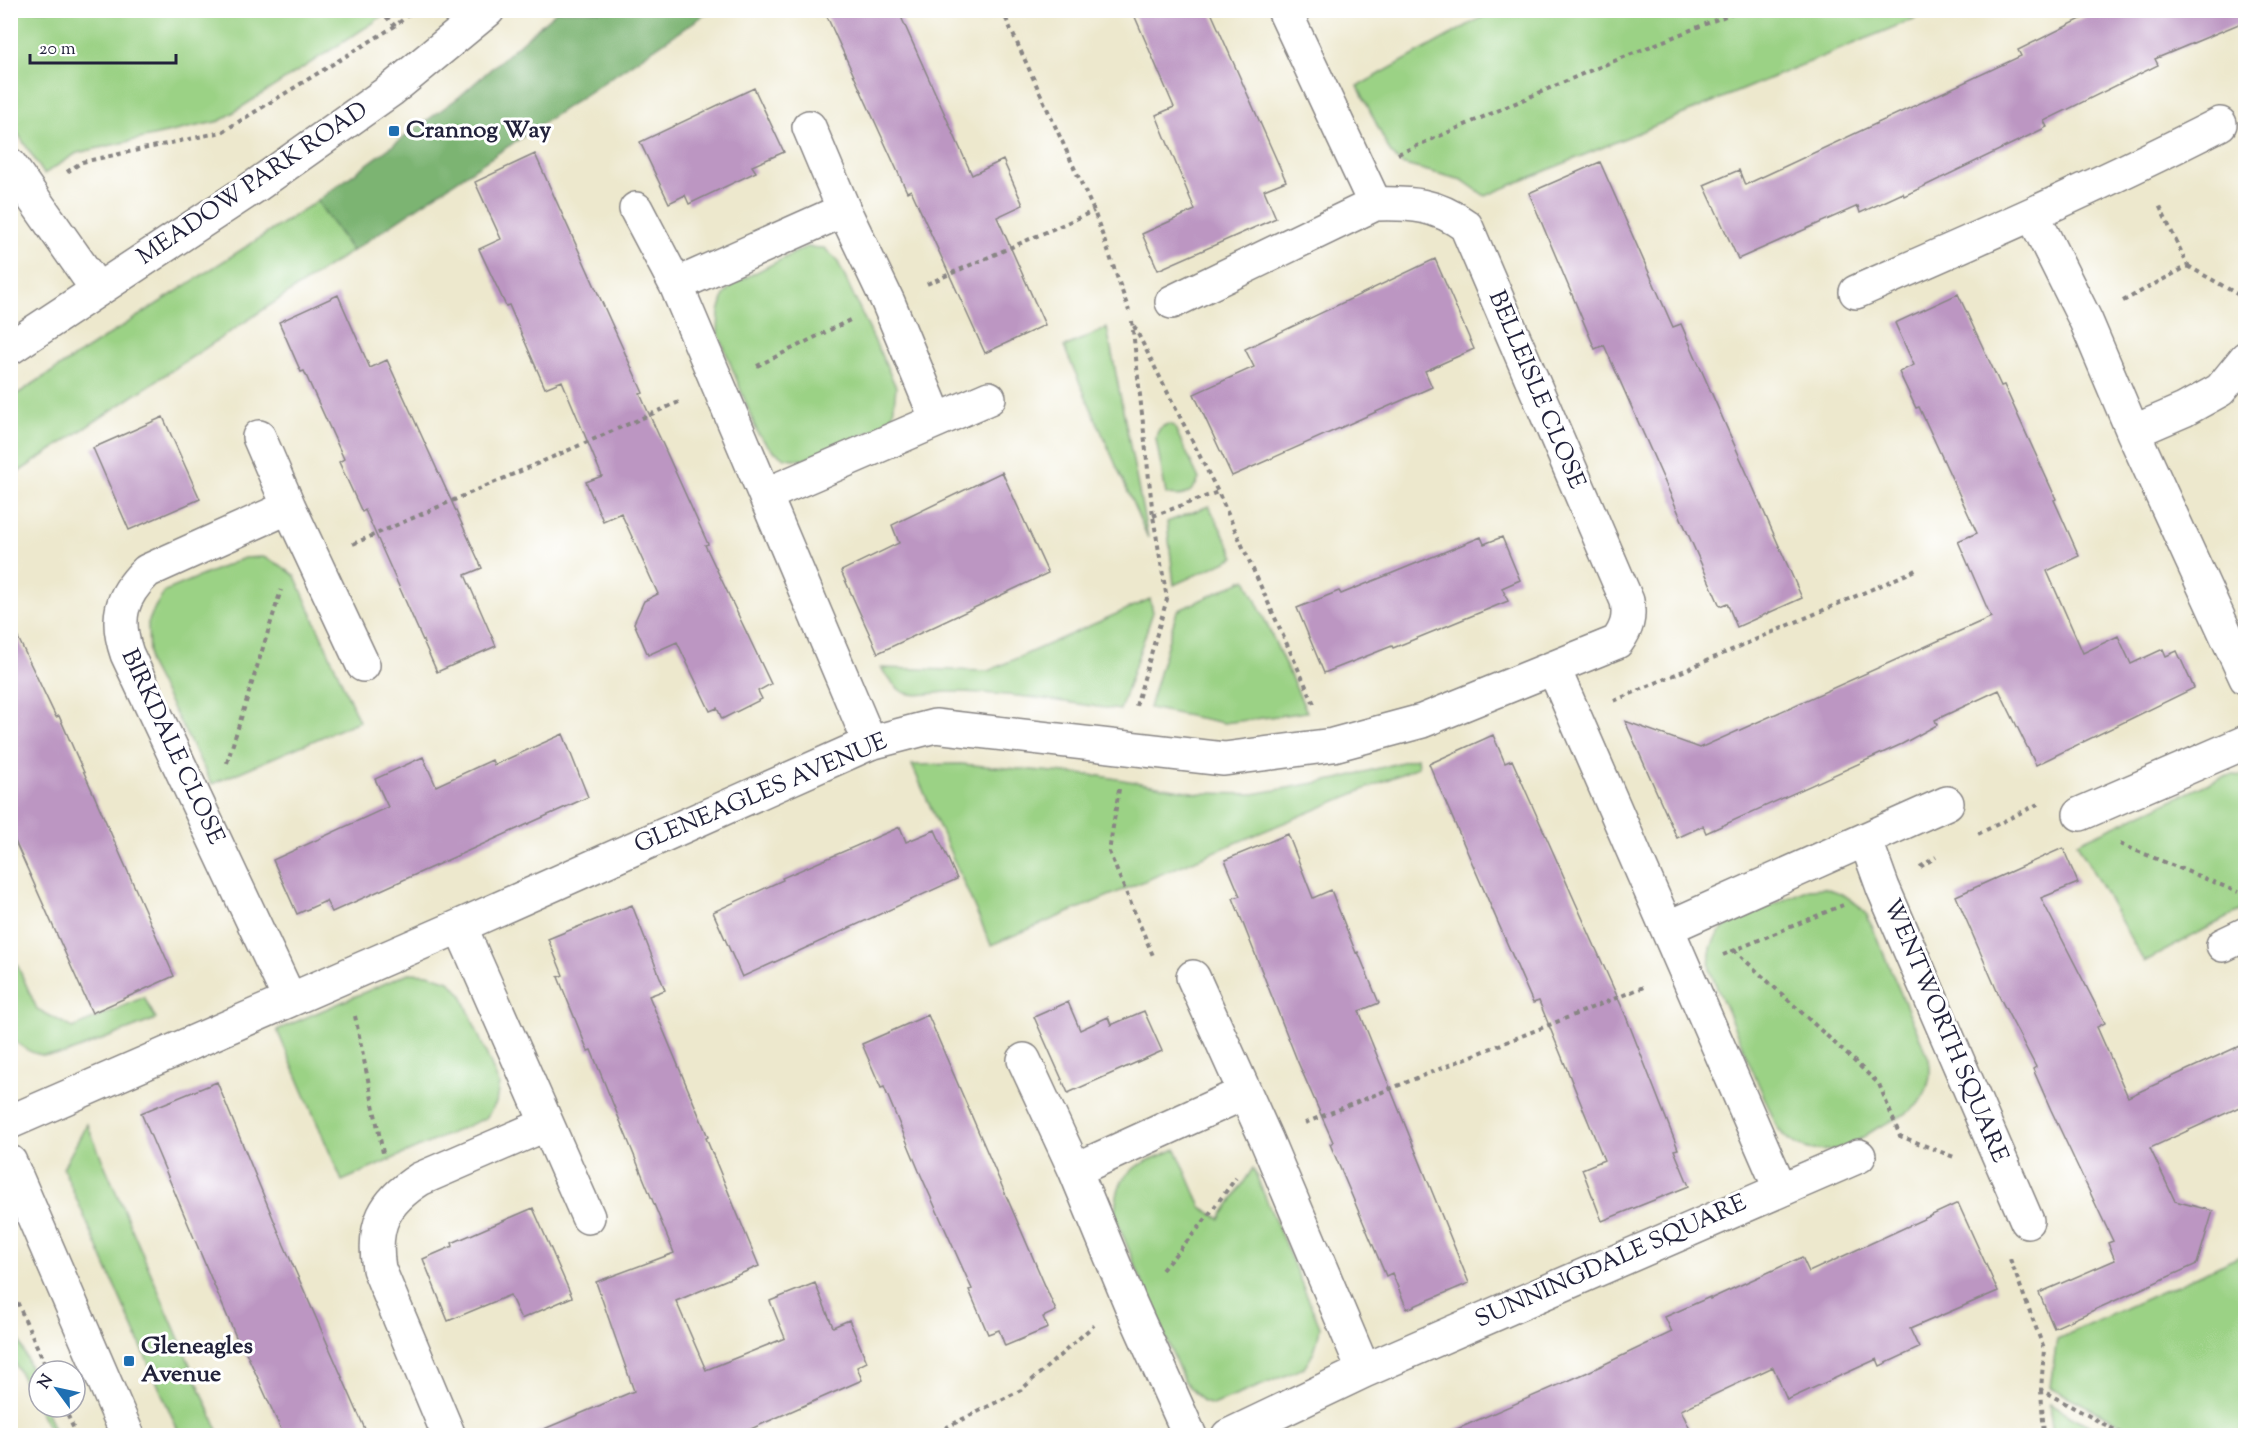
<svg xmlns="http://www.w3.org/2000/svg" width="2256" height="1446" font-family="'Sorts Mill Goudy',serif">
<rect width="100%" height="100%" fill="#fff"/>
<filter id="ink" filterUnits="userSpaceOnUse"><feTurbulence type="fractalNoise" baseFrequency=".0167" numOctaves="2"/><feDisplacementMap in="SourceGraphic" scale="12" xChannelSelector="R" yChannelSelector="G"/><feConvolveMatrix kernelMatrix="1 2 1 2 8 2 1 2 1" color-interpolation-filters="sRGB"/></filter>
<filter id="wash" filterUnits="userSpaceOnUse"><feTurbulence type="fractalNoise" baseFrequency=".008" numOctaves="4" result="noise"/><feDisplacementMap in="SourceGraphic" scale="24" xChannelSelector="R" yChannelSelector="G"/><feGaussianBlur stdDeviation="1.35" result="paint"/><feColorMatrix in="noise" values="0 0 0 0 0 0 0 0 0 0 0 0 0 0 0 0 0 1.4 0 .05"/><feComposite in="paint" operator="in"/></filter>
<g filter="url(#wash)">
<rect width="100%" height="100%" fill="#ede8cd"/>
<path fill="#9bd285" stroke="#5e7a60" stroke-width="1.5" d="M1495,10H1933V11L1485,196L1462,180L1401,164L1390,152L1358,86Z
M10,11L11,10L388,11L373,23L220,121L77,153L44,174L11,123Z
M317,201L352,251L11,477V398Z
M806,247L824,248L837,260L896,387L893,414L883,426L803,460L785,458L772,450L758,434L718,332L719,312L724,295L733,284Z
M1107,328L1148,538L1064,347Z
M1168,424L1174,426L1199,479C1192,494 1182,499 1166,494L1156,439C1157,430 1160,427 1168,424Z
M1209,506L1235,557L1174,585L1167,522Z
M263,557L280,565L295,576L359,721L212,784L149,663L148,623L155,607L165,591L244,558Z
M1246,579L1307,712L1224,723L1149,708L1177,611Z
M1150,599L1153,612L1120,710C1063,702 1006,692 949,692C935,692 917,698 903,692C894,687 887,676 881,668L988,671Z
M1417,758L1418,767L991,945L912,765L961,764L1100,776L1198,793L1253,794L1338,779Z
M2232,775L2245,776V908L2144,962L2077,843L2220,778Z
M1825,888C1842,892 1856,901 1867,915L1929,1059C1932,1076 1928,1093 1916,1106C1906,1116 1891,1121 1879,1127C1867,1134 1852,1146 1838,1149C1813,1154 1790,1147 1777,1127L1710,971C1708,953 1711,938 1726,926L1808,889Z
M10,949L37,1009L73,1028L144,997L156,1019L65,1054C41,1058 29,1054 11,1038Z
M409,973L428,974L449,981L461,993L499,1084L496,1103L486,1118L342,1181L277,1030Z
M87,1124L220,1435H180L63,1168Z
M1176,1149L1201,1207L1220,1219L1253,1168L1320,1327C1318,1343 1314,1355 1304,1368L1213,1405L1203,1402L1184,1381L1115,1217C1115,1168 1137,1166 1176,1149Z
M2245,1254V1435H2142L2050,1387L2057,1339Z
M11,1319L39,1391V1407H45L56,1435H52L11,1356Z
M2049,1404L2107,1435H2053Z"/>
<path fill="#7cb472" stroke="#4f6b56" stroke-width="1.5" d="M557,11H710L352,251L317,201L459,97Z"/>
<g id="blocks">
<path fill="#bc96c2" d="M824,10H898L972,175L1003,160L1023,205L997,217L1045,325L985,353L911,190L907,192Z
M1132,10H1210L1286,181L1264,190L1276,218L1158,270L1142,234L1195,210L1156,115L1174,107Z
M2099,10H2246V21L2155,59L2158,65L2044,121L2047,127L1904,196L1903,193L1860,213L1858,206L1738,259L1704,185L1739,170L1745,185L2021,56L2018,50Z
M754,88L784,152L752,166L756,172L689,204L685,195L669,203L640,142Z
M535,154L629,362L643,393L640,394L708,544L705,545L771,684L758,691L762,699L722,719L717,708L710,711L677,642L648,655L634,623L644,601L658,594L621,513L603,521L586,482L602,476L562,381L545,388L509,305L506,306L479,249L501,239L475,182Z
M1600,162L1673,327L1681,324L1802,598L1737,627L1727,603L1720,606L1604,345L1595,349L1529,193Z
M1435,259L1474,349L1425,371L1432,387L1232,476L1194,394L1254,367L1245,349Z
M1958,294L2001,386L2004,385L2056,499L2054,500L2079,556L2047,571L2083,653L2118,636L2131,664L2163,649L2166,656L2177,651L2194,688L2036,765L1999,690L1935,720L1937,725L1902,744L1706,833L1703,826L1677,838L1625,721L1700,748L1991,617L1958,541L1977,533L1919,407L1916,408L1899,372L1914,365L1895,323Z
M338,295L370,368L387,360L482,568L465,575L496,646L437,672L365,510L362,512L339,462L344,459L304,371L301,372L279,322Z
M163,417L200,499L129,530L93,448Z
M1002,472L1048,573L878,653L841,571L899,543L892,525Z
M1481,537L1484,544L1502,537L1520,580L1502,588L1508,601L1393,648L1392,646L1324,673L1297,608L1339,591L1341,594Z
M10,621L56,717L59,716L174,976L92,1013L10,830Z
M563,734L588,797L332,912L326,901L297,914L273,860L388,807L375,779L423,757L436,786L492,760L494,765Z
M1493,735L1505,763L1512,760L1625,1014L1678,1149L1674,1150L1689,1186L1602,1221L1582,1169L1604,1160L1539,1001L1533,1003L1429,764Z
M900,827L906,842L935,830L957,879L742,977L713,912L783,880L782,878Z
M1288,834L1313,898L1331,890L1356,953L1358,952L1379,1003L1359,1011L1469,1283L1407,1309L1392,1273L1386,1276L1330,1144L1333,1142L1297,1060L1233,898L1240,896L1225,860Z
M2063,848L2078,883L2041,898L2105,1023L2097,1027L2128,1097L2246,1043V1104L2150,1148L2175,1201L2213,1211L2197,1264L2054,1328L2039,1293L2115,1260L2108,1243L2113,1241L2051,1110L2033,1069L2036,1067L2000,998L1956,896Z
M632,905L665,990L649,996L708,1137L706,1138L759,1266L676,1301L706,1370L785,1338L770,1301L815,1283L833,1327L849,1320L867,1362L857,1367L862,1380L735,1436L530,1435L634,1391L596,1282L674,1253L591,1050L588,1051L558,977L563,975L548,939Z
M1068,1002L1080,1030L1108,1017L1111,1025L1144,1011L1162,1051L1068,1093L1034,1017Z
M928,1015L1056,1311L1043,1317L1048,1328L1005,1346L999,1330L988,1334L969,1290L972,1289L919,1171L884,1087L881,1088L862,1044Z
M217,1082L284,1245L368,1436H284L245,1350L242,1351L141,1113Z
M1958,1203L1998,1291L1910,1329L1919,1348L1880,1366L1877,1359L1787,1400L1773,1367L1681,1410L1693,1436H1441L1586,1373L1672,1332L1665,1317L1710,1297V1299L1802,1257L1809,1272Z
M533,1208L572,1297L521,1319L510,1295L448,1321L423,1259L453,1246L452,1243Z"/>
</g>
</g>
<g filter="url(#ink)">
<use href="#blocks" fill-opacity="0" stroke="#888584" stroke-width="1.5"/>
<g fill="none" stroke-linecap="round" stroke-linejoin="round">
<g stroke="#888584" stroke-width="36">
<path id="minor" d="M809,127L844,210L888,302L937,420
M10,165L97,289
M636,209L676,285L870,743
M2033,215L2086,321L2133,432L2246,678
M676,285L844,210
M1856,292C1979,238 2101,185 2220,124
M1172,302L1375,204
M10,348L257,185L391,90L488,10
M2133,432L2184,410L2220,390L2246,358
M259,437L289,507L363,665
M765,495L989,398
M289,507L147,571C120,597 115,619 127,654L290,1000
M1554,669L1780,1188
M2080,814L2246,742
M1866,841L1883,888L2027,1221
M460,926L588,1217
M1667,928L1947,803
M2223,945L2246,934
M1193,977L1266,1139L1364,1371
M1024,1060L1075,1170L1131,1305L1190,1436
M10,1122L460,926L870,743L935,726L1224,759L1333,745L1422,721L1617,642C1627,628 1630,618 1627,601L1466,226C1436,204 1412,203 1375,204L1284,10
M10,1162L128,1436
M1075,1170L1244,1093
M449,1436L379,1269C372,1225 384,1202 420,1179L547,1124
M1228,1436L1364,1371L1859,1156"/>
</g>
<path stroke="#888584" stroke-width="4" stroke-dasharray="4.5 4.5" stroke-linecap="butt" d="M380,10L395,26
M1002,10L1094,211L1129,311
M1398,154L1587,72L1740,10
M67,172L82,162L222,132L395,26L414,10
M2188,266L2246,299
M927,284L1094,211
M2123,301L2188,266L2158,203
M1132,321L1153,516L1167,599L1136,706
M1134,326L1218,492L1314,704
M757,366L850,320
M1153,516L1218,492
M353,544L679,402
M1614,701L1916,570
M227,763L281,590
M1119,789L1109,852L1154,958
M1978,834L2038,804
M2120,844L2238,892
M1920,867L1936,857
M1734,950L1879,1084L1900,1136L1954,1157
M1723,955L1843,905
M355,1016L383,1153
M1305,1123L1646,986
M2010,1259L2044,1349L2041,1390L2126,1436
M1162,1270L1201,1225L1236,1178
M10,1286L48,1371
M2041,1390L2044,1436
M64,1407L77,1436
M929,1436L1021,1390L1094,1325"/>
<use href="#minor" stroke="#fff" stroke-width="33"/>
</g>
</g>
<g fill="#1f6fb2" stroke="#fff" stroke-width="2">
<rect x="388" y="125" width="12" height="12" rx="3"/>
<rect x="123" y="1355" width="12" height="12" rx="3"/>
</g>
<g text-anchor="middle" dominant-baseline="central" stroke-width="6" stroke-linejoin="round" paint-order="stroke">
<g font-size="24" font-weight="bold" fill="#22223b" stroke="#fff" text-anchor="start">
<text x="406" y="131">Crannog Way</text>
<text x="141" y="1347">Gleneagles<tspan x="141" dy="28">Avenue</tspan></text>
</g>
<g font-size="24" fill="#22223b" stroke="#fff">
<text transform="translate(253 184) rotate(-34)">MEADOW PARK ROAD</text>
<text transform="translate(1536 390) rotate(67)">BELLEISLE CLOSE</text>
<text transform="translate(172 747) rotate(65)">BIRKDALE CLOSE</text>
<text transform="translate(761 794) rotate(-23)">GLENEAGLES AVENUE</text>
<text transform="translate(1945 1031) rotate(67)">WENTWORTH SQUARE</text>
<text transform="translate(1611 1262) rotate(-24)">SUNNINGDALE SQUARE</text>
</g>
</g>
<rect width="2256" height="1446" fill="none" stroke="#fff" stroke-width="36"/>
<g transform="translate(57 1389) rotate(303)"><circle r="28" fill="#ffffff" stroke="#a7a7b1" stroke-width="1.5"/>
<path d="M0-4.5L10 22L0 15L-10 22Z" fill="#1f6fb2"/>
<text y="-9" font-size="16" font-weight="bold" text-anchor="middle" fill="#22223b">N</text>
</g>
<path d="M30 54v9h146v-9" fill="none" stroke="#22223b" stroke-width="3"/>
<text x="39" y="54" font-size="18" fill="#22223b" stroke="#ffffff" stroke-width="4.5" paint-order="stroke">20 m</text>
</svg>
